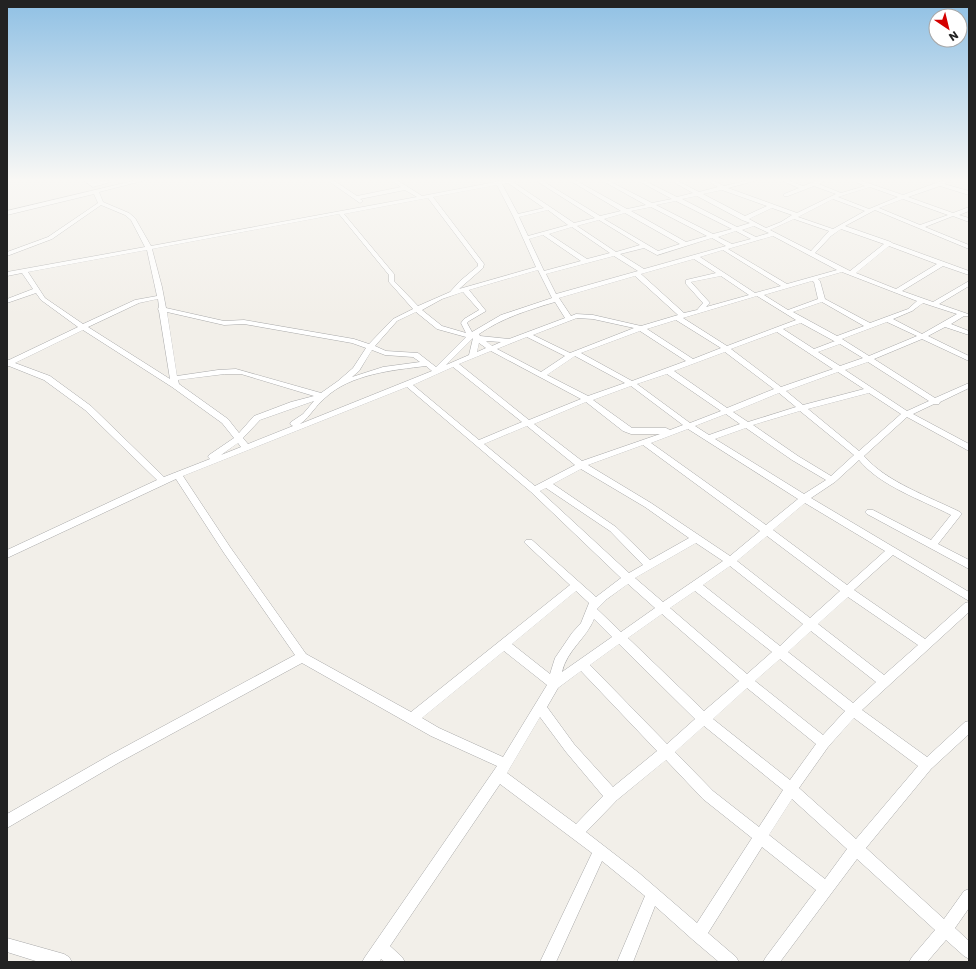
<svg xmlns="http://www.w3.org/2000/svg" width="976" height="969" font-family="Poppins,sans-serif">
<rect width="100%" height="100%" fill="#f2efe9"/>
<g fill="none" stroke-linecap="round" stroke-linejoin="round">
<g stroke="#a9a9a9" stroke-width="1">
<path id="minor" d="M83,180H89L94,183L108,180L111,182L93,187Z
M137,180H146L99,192L103,202L129,213L135,218L151,246L417,197L405,190L360,199L363,201L360,203L327,180H333L357,196L401,187L391,180H397L422,196L506,180H519L513,182L574,223L595,218L535,180H541L600,216L621,211L569,180H575L627,209L646,205L601,180H607L652,203L672,199L637,180H643L677,197L693,193L670,180H676L699,192L718,187L706,180H712L724,186L749,180H758L728,188L797,213L836,194L814,186L788,196H784V194L799,188L780,180H787L803,186L819,180H826L819,184L841,193L865,186L851,180H859L903,195L944,180H951L944,184L969,191V195L940,186L908,197L953,213L969,207V211L959,215L969,218V222L953,216L925,227L969,245V249L875,210L845,226L891,242L892,243L969,271V275L943,266L902,291L933,302L969,281V286L939,304L968,314V316H964L951,324L969,331V335L945,327L928,336L969,356V361L922,339L874,359L935,398L969,383V388L940,402L939,404H934L913,414L969,444V451L907,417L864,456C886,482 930,497 960,512L962,514L960,516L938,544L969,560V569L867,514L865,512L867,510H873L931,540L951,515C922,500 880,486 859,460L835,482L811,498L969,592V601L893,555L854,590L925,639L965,603L969,602V612L862,710L927,757L965,722L969,721V734L931,769L866,848L944,919L964,891L969,889V908L955,928L969,941V959L964,956L946,940L927,962H909L912,957L935,930L857,859L780,962H763L766,957L816,890L762,847L708,933L736,957L739,962H719L693,940L655,906L633,962H617L645,896L602,861L556,962H540L592,853L500,784L390,946L402,957L405,962H385L381,959L379,962H362L365,957L497,766L431,736L302,663L118,763L7,828V814L110,755L295,655L224,553L176,479L7,558V550L157,480L85,410L44,380L9,366H7V360H9L78,327L41,300L36,293L7,303V299L33,289L22,273L7,276V272L145,247L131,220L125,215L101,205L52,239L7,256V252L48,237L98,203L94,194L7,215V211ZM508,183L544,208L518,214L502,184ZM497,185L513,216L536,267L459,289L483,268L484,264L433,197ZM870,187L898,197L869,209L838,197ZM722,190L767,206L745,216L703,194ZM697,196L742,220L750,223L737,227L682,199ZM428,198L478,264V266L460,281L450,292L418,306L394,281V274L344,214ZM833,199L865,211L833,229L798,217ZM903,199L948,215L920,225L879,208ZM676,201L732,229L713,234L656,205ZM651,207L707,236L686,242L631,211ZM772,208L792,215L781,222L766,228L749,219ZM548,210L568,225L528,236L519,217ZM625,213L680,244L658,251L604,219ZM339,214L389,275V282L413,309L393,319L369,344L354,339L244,320L224,321L166,308L162,287L152,249ZM794,219L829,231L811,251L770,230ZM599,220L640,245L616,252L577,226ZM754,226L769,233L756,237L742,230ZM572,227L610,253L587,259L549,234ZM841,229L884,244L850,271L815,253L831,236ZM736,231L751,239L732,244L718,237ZM543,235L581,261L544,271L529,239ZM773,236L837,270L787,284L728,249ZM712,238L726,246L644,269L620,254L644,248L657,255ZM889,246L937,264L896,289L856,273ZM147,250L157,296L135,300L83,324L45,298L28,272ZM723,250L781,286L755,293L700,257ZM614,256L638,271L556,294L546,274ZM694,259L716,273L686,280V284L703,303L697,310L684,313L641,274ZM538,270L552,298L501,315L472,332L467,323L469,321L486,311L469,290ZM842,272L917,301L908,309L870,323L825,299L820,281L818,279ZM635,276L678,315L641,326L593,315L576,314L571,316L559,298ZM721,276L749,295L706,307L710,303L691,282ZM812,281L814,282L818,299L788,310L764,295ZM463,292L479,310L464,319L461,323L466,333L442,326L422,310L442,299ZM757,296L796,320L727,346L683,318ZM158,299L159,307L158,309L159,311L170,379L88,327L139,303ZM555,302L565,318L509,339L480,336L479,334C502,318 528,310 555,302ZM822,302L864,326L837,336L793,312ZM923,303L957,314L922,334L893,319L912,311ZM167,312L224,325L244,324L352,343L366,348L353,368L338,381L321,393L236,369L218,370L177,376ZM416,312L437,329L466,337L436,367L418,353L386,351L375,346L397,321ZM577,318L593,319L634,328L570,353L533,335ZM676,320L721,348L693,359L647,329ZM887,322L917,336L869,356L842,339ZM801,323L834,341H835L814,349L783,329ZM83,330L172,387L222,423L234,438L209,455L208,457L210,459L164,477L91,406L50,376L15,363ZM640,331L686,361L632,381L581,353ZM777,332L833,369L781,387L731,349ZM527,337L565,356L541,372L497,349ZM473,338L469,355L446,365ZM486,341L501,342L492,346ZM479,343L486,348L477,352ZM840,344L863,358L840,366L818,352ZM372,350L385,355L413,357L420,362L383,367L352,377L359,371ZM491,351L581,399L529,420L459,364ZM725,352L774,389L727,408L674,371ZM575,356L625,383L588,396L547,375ZM868,362L929,401L907,411L845,370ZM426,366L432,371L300,424C311,416 315,406 325,398C350,374 393,370 426,366ZM453,367L522,422L479,440L413,385ZM838,372L864,389L803,405L786,391ZM225,374H241L314,396L291,402L254,416L239,433L228,419L179,384L178,380ZM667,374L721,411L690,423L637,384ZM631,386L683,425L670,430L666,428H632L593,400ZM407,387L531,492L621,578L596,597L532,540H526L524,542L526,544L570,585L411,712L306,654L230,547L183,476ZM779,393L796,407L748,422L733,412ZM869,393L901,414L859,451L808,409ZM314,401L303,414L291,422L290,424L293,426L248,444L243,438L260,420ZM586,402L623,431L631,434H660L582,461L534,424ZM800,411L854,455L831,476L798,456L753,425ZM726,414L740,424L709,435L695,426ZM527,426L575,465L535,486L484,444ZM746,428L792,460L826,480L804,494L715,439ZM688,429L798,499L766,525L651,443ZM238,443L241,447L221,455ZM643,445L760,531L730,556L651,503L588,465ZM581,469L645,507L689,538L650,560L616,527L553,484ZM546,488L610,531L643,565L629,573L540,491ZM805,503L885,551L847,585L773,530ZM767,536L840,591L810,618L737,561ZM696,543L723,561L663,602L635,578ZM730,566L803,624L780,646L703,585ZM628,584L655,608L621,632L597,609L607,599ZM576,591L589,603L581,623L572,633L555,658L550,674L512,644ZM695,591L772,652L747,674L670,608ZM848,597L918,645L884,675L818,624ZM662,614L739,681L704,711L628,638ZM594,619L612,637L562,672C567,650 586,639 594,619ZM811,631L876,682L853,703L788,652ZM619,644L695,719L667,744L590,665ZM504,651L547,685L503,757L439,728L422,718ZM780,659L845,711L823,735L755,681ZM581,671L657,751L613,787L574,744L547,707L558,688ZM747,688L816,744L790,780L713,719ZM540,717L566,752L603,796L576,824L507,773ZM854,718L918,766L856,839L799,788L828,747ZM704,726L783,790L759,827L713,791L675,752ZM666,760L703,799L752,838L697,923L639,873L586,832L617,800ZM792,799L847,849L825,879L769,835Z
M7,938L64,954L69,957L72,962H39L7,952Z"/>
</g>
<use href="#minor" fill="#fff" fill-rule="evenodd"/>
</g>
<linearGradient id="sky" x2="0" y2="1"><stop stop-color="#8fc0e4"/><stop offset="0.57" stop-color="#f9f8f5"/><stop offset="1" stop-color="#f9f8f5" stop-opacity="0"/></linearGradient>
<rect width="976" height="316" fill="url(#sky)"/>
<rect width="976" height="969" fill="none" stroke="#222222" stroke-width="16"/>
<g transform="translate(948 28) rotate(145)"><circle r="19" fill="#ffffff" stroke="#a7a7a7"/>
<path d="M0-3L7 15L0 10L-7 15Z" fill="#d40000"/>
<text y="-6" font-size="11" font-weight="bold" text-anchor="middle" fill="#222222">N</text>
</g>
</svg>
